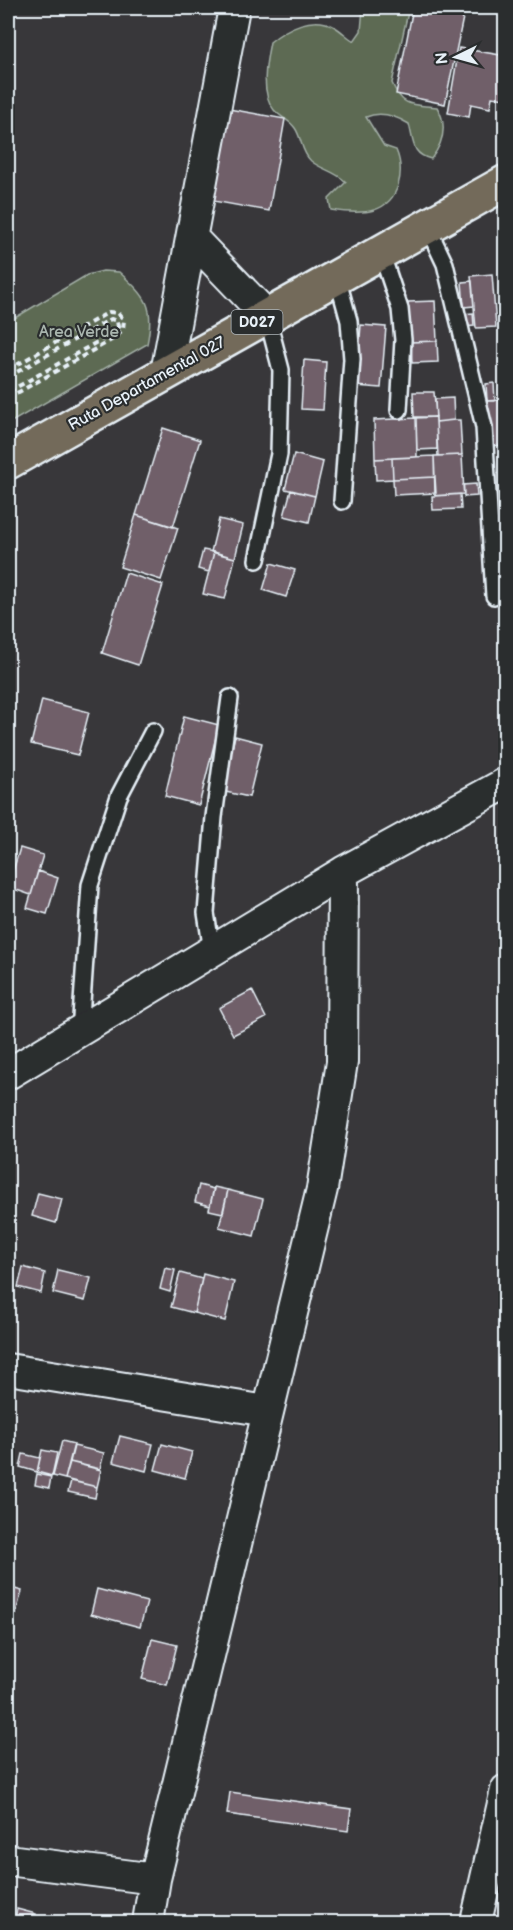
<svg xmlns="http://www.w3.org/2000/svg" width="513" height="1930" font-family="'Balsamiq Sans',sans-serif">
<rect width="100%" height="100%" fill="#38373a"/>
<filter id="ink" filterUnits="userSpaceOnUse"><feTurbulence type="fractalNoise" baseFrequency=".0167" numOctaves="2"/><feDisplacementMap in="SourceGraphic" scale="12" xChannelSelector="R" yChannelSelector="G"/><feConvolveMatrix kernelMatrix="1 2 1 2 8 2 1 2 1" color-interpolation-filters="sRGB"/></filter>
<g filter="url(#ink)">
<path fill="#5d6b53" stroke="#a2aea6" stroke-width="1.5" d="M363,8H409L392,83C403,109 414,104 437,107C448,125 444,142 431,159C411,154 414,142 409,124C396,116 380,111 366,117L384,146L396,150C405,171 400,202 374,210C361,214 344,212 331,210L329,199L346,182C335,171 322,170 311,161C301,152 302,138 295,128C290,120 280,117 274,110C260,93 266,62 270,42C287,28 313,14 335,27C342,31 347,37 354,41L361,31Z
M103,271L119,272C147,297 155,306 147,344L8,424V322L87,275Z"/>
<path fill="#6f5e69" stroke="#e8f1f8" stroke-width="1.5" d="M413,8H465L445,104L396,94Z
M459,48L506,56L505,99L492,97L490,108L471,104L469,117L448,113Z
M223,108L285,119L269,211L208,200Z
M492,274L496,327L476,328L471,276Z
M472,281L474,306L464,307L462,282Z
M435,301L437,341L409,342L408,302Z
M473,313L474,326L464,327L462,314Z
M361,325L386,327L381,388L356,386Z
M437,341L438,362L412,363L411,342Z
M304,360L326,362L323,410L301,409Z
M494,383L495,401H487L486,384Z
M413,392H434L436,417H414Z
M453,398L454,420L436,422L435,399Z
M500,400L503,445L491,446L487,401Z
M436,417L437,449L417,450L416,418Z
M416,418L417,457L375,459L374,420Z
M454,420H460L462,455L438,456L436,422Z
M163,428L200,440L173,527L136,515Z
M294,454L323,462L315,496L285,489Z
M462,455L464,494L435,496L434,456Z
M434,456L435,477L393,479L392,458Z
M392,458L393,479L376,480L375,459Z
M435,477L436,493L394,495L393,479Z
M476,484L477,496L464,497L463,485Z
M291,490L315,496L309,522L284,516Z
M460,494L461,509L433,510L432,496Z
M136,515L178,528L161,580L120,567Z
M219,519L243,525L235,558L211,552Z
M203,550L214,552L209,572L198,569Z
M214,552L235,558L225,599L203,594Z
M271,563L295,570L286,597L263,590Z
M126,573L163,585L138,665L102,653Z
M42,700L89,712L78,755L31,744Z
M184,716L219,725L199,805L165,796Z
M235,736L262,743L249,797L221,791Z
M20,848L43,855L31,895L8,887Z
M38,871L58,878L47,914L27,908Z
M252,990L266,1018L233,1035L219,1008Z
M199,1185L214,1189L210,1206L195,1202Z
M214,1187L228,1190L223,1213L209,1210Z
M228,1190L263,1199L254,1236L219,1227Z
M38,1193L62,1199L56,1223L32,1216Z
M23,1267L45,1273L41,1293L18,1287Z
M165,1268L175,1270L170,1292L160,1289Z
M58,1270L91,1278L85,1301L53,1293Z
M180,1273L202,1279L194,1313L171,1307Z
M203,1274L234,1282L225,1321L194,1313Z
M120,1436L153,1444L146,1471L113,1462Z
M62,1441L74,1444L65,1479L53,1476Z
M162,1444L192,1452L185,1478L155,1470Z
M74,1446L104,1453L100,1469L70,1462Z
M42,1450L57,1453L52,1476L37,1472Z
M23,1454L40,1458L37,1472L20,1467Z
M70,1462L101,1470L97,1487L65,1479Z
M37,1474L51,1477L49,1488L35,1485Z
M71,1481L97,1487L95,1498L68,1492Z
M8,1587L22,1591L15,1616L8,1614Z
M97,1589L147,1602L140,1627L91,1614Z
M152,1639L177,1645L167,1685L142,1679Z
M230,1792L351,1809L348,1831L227,1814Z
M17,1909L36,1914L34,1922H14Z"/>
<g fill="none" stroke-linecap="round" stroke-linejoin="round">
<g stroke="#e8f1f8" stroke-width="20">
<path id="lane" d="M427,226L445,264L484,427L494,596
M381,252L400,309L403,340L399,410
M337,277L349,321L352,359L342,501
M257,560L279,454L281,370L267,316
M212,951L206,913L214,817L230,698
M80,1032L90,885L119,796L153,731"/>
</g>
<g stroke="#e8f1f8" stroke-width="34">
<path id="street" d="M192,238L267,316
M166,373L234,8
M8,1074L343,872L506,783
M8,1369L267,1411
M8,1860L155,1879
M148,1922L155,1879L322,1189L342,1062L343,872
M476,1922L506,1790"/>
</g>
<g stroke="#e8f1f8" stroke-width="38">
<path id="primary" d="M8,462L506,182"/>
</g>
<path stroke="#e8f1f8" stroke-width="4" stroke-dasharray="6 4.5" stroke-linecap="butt" d="M8,370L109,312L118,313L124,320L123,329L115,338L8,398
M8,377L111,319L117,321L118,327L115,332L8,392"/>
<use href="#lane" stroke="#2a2d2e" stroke-width="15"/>
<use href="#street" stroke="#2a2d2e" stroke-width="30"/>
<use href="#primary" stroke="#736b5a" stroke-width="33"/>
</g>
</g>
<g text-anchor="middle" dominant-baseline="central" stroke-width="4.5" stroke-linejoin="round" paint-order="stroke">
<rect fill="#2a2d2e" stroke="#afb6bb" stroke-width="1.5" x="231.5" y="310" width="51" height="24" rx="4.5"/>
<g font-size="15" font-weight="bold" fill="#e8f1f8">
<text x="257" y="322">D027</text>
</g>
<g font-size="16" fill="#a9b5ae" stroke="#2a2d2e">
<text x="79" y="332">Area Verde</text>
</g>
<g font-size="16" fill="#e8f1f8" stroke="#2a2d2e">
<text transform="translate(147 384) rotate(-29)">Ruta Departamental 027</text>
</g>
</g>
<rect width="513" height="1930" fill="none" stroke="#2a2d2e" stroke-width="30"/>
<rect x="15" y="15" width="483" height="1900" fill="none" stroke="#e8f1f8" stroke-width="2" filter="url(#ink)"/>
<g transform="translate(456 57) rotate(265)" stroke="#2a2d2e" stroke-width="4.5" paint-order="stroke">
<path d="M0-4.5L10 22L0 15L-10 22Z" fill="#e8f1f8"/>
<text y="-9" font-size="16" font-weight="bold" text-anchor="middle" fill="#e8f1f8">N</text>
</g>
</svg>
